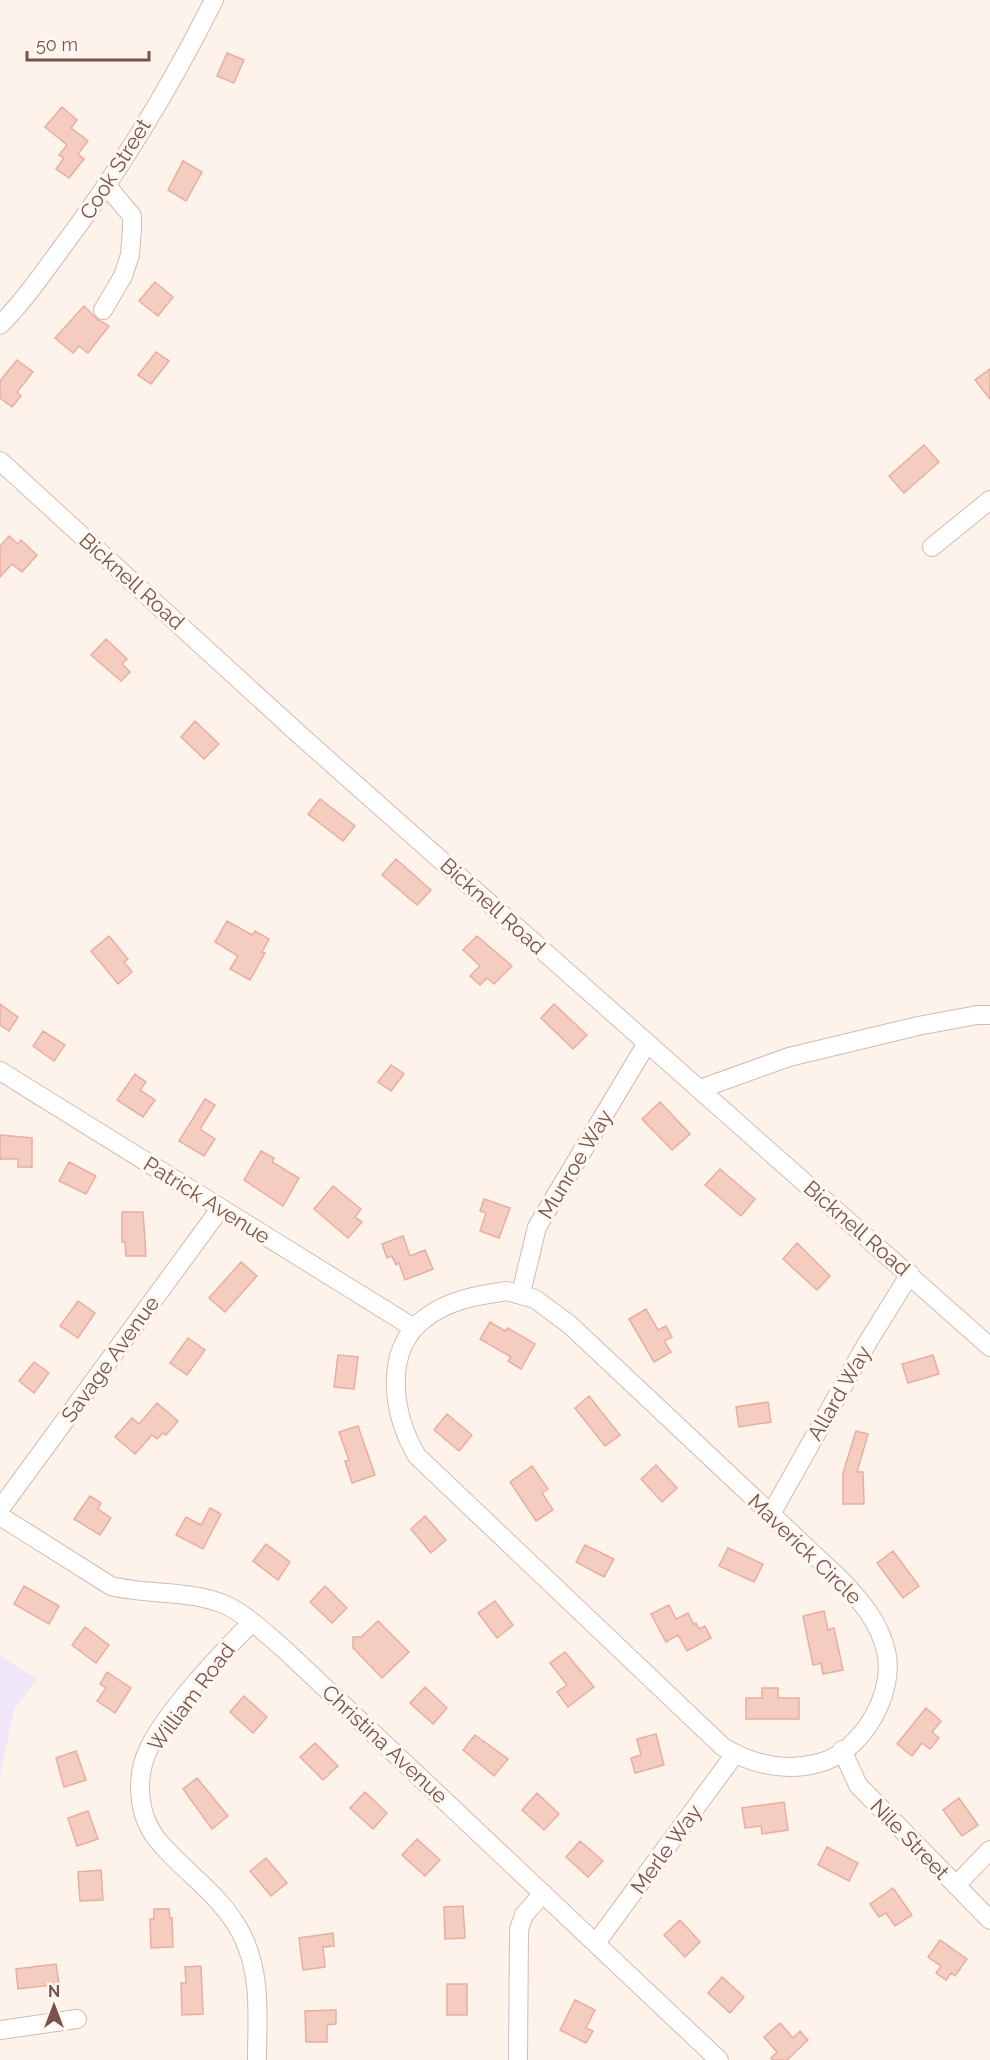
<svg xmlns="http://www.w3.org/2000/svg" width="990" height="2060" font-family="Raleway,sans-serif">
<rect width="100%" height="100%" fill="#fef3ea"/>
<path fill="#efe6fa" d="M0,1656L37,1679L14,1710L0,1775Z"/>
<path fill="#f5ccc0" stroke="#e8ae9f" stroke-width="1.5" d="M227,53L244,60L234,83L217,76Z
M62,107L77,120L71,128L88,141L78,154L84,159L69,178L56,169L64,158L59,155L67,145L45,127Z
M183,161L202,172L186,201L168,190Z
M155,282L173,297L158,316L139,301Z
M84,306L97,319L109,326L88,353L79,346L73,353L55,338Z
M156,352L169,361L151,384L138,375Z
M17,360L33,372L17,392L21,396L12,407L0,398V381Z
M990,369V399L975,380Z
M924,445L939,462L904,493L889,476Z
M9,536L18,544L21,540L37,555L22,572L12,564L0,577V546Z
M106,639L127,659L122,664L130,672L121,681L91,655Z
M195,721L219,744L204,759L181,737Z
M320,799L355,826L343,841L308,814Z
M396,859L431,890L417,905L382,875Z
M227,921L252,935L255,931L269,939L262,952L265,953L250,980L230,969L238,956L215,942Z
M109,936L128,959L124,962L132,972L118,984L91,951Z
M477,936L512,966L494,984L487,978L480,985L470,976L480,966L463,950Z
M0,1004L18,1017L9,1031L0,1025Z
M554,1004L587,1035L573,1049L541,1018Z
M43,1031L65,1045L54,1061L33,1046Z
M391,1065L404,1074L391,1091L378,1082Z
M135,1074L146,1082L140,1090L155,1100L143,1117L117,1100Z
M205,1099L215,1105L200,1129L215,1139L204,1156L179,1141Z
M660,1102L690,1134L672,1150L642,1119Z
M0,1135L32,1138V1167H18V1159H0Z
M261,1151L274,1158L272,1162L299,1178L283,1206L244,1180Z
M69,1162L96,1176L86,1194L59,1181Z
M720,1169L755,1199L741,1216L705,1185Z
M333,1186L361,1209L355,1217L362,1222L348,1238L314,1209Z
M484,1199L510,1208L499,1238L480,1231L486,1213L480,1211Z
M122,1212H143L146,1256H126L125,1242H122Z
M403,1236L410,1256L425,1250L433,1269L405,1280L399,1263L396,1265L392,1256L387,1258L382,1244Z
M797,1243L830,1276L817,1290L783,1259Z
M241,1262L257,1276L225,1312L209,1298Z
M78,1301L95,1313L78,1338L60,1326Z
M646,1309L658,1330L666,1326L672,1337L664,1341L671,1352L654,1362L629,1319Z
M490,1322L505,1331L508,1328L535,1344L521,1369L508,1361L511,1357L480,1339Z
M188,1338L205,1350L187,1375L170,1363Z
M338,1355L358,1357L354,1389L334,1387Z
M933,1355L939,1374L908,1383L902,1364Z
M34,1362L49,1373L34,1393L19,1381Z
M589,1396L620,1435L605,1446L575,1408Z
M768,1402L771,1422L739,1427L736,1407Z
M157,1403L178,1421L166,1435L163,1433L157,1439L152,1435L135,1454L115,1437L132,1418L139,1424Z
M447,1414L472,1435L459,1451L434,1430Z
M358,1426L375,1475L352,1483L345,1461L349,1460L339,1432Z
M856,1431L868,1434L857,1472H863L864,1504H843V1473Z
M656,1465L677,1488L662,1502L641,1479Z
M532,1466L548,1489L542,1493L553,1510L536,1521L510,1482Z
M90,1496L101,1503L98,1509L111,1518L100,1535L74,1519Z
M210,1508L221,1514L203,1549L176,1535L186,1517L201,1525Z
M425,1516L446,1540L431,1553L411,1529Z
M266,1544L290,1562L278,1580L253,1561Z
M585,1545L614,1559L604,1577L576,1562Z
M728,1548L763,1564L754,1582L719,1566Z
M893,1551L919,1586L903,1598L877,1563Z
M24,1586L59,1606L49,1624L14,1604Z
M325,1586L347,1608L332,1623L310,1602Z
M495,1601L513,1625L497,1638L478,1613Z
M669,1605L676,1619L688,1613L694,1625L696,1623L699,1629L705,1626L711,1638L687,1651L678,1635L666,1642L651,1614Z
M824,1611L828,1630L834,1628L843,1670L823,1674L821,1663L813,1665L803,1616Z
M378,1621L409,1652L382,1678L353,1648V1637H361Z
M85,1627L109,1645L96,1663L72,1645Z
M565,1652L594,1687L568,1707L557,1692L567,1685L550,1663Z
M107,1672L131,1688L115,1713L97,1701L106,1688L100,1684Z
M425,1687L447,1708L433,1724L410,1703Z
M762,1688H778V1698H799V1719H746V1698H762Z
M244,1696L267,1717L253,1733L230,1712Z
M926,1708L941,1721L932,1732L939,1738L930,1749L922,1743L912,1756L897,1744Z
M656,1734L664,1765L635,1773L631,1758L641,1755L637,1739Z
M475,1735L508,1759L494,1776L463,1750Z
M315,1743L338,1766L323,1780L300,1757Z
M76,1751L86,1780L64,1787L56,1758Z
M197,1778L228,1816L212,1829L183,1789Z
M365,1792L387,1813L373,1829L350,1808Z
M537,1793L559,1814L544,1830L522,1810Z
M959,1798L978,1825L962,1836L943,1810Z
M784,1802L788,1830L762,1834L761,1826L745,1828L742,1808Z
M88,1811L98,1839L77,1846L68,1818Z
M417,1839L440,1860L425,1876L402,1855Z
M580,1841L603,1861L588,1877L566,1857Z
M827,1847L858,1863L849,1881L818,1865Z
M266,1858L287,1883L271,1896L250,1871Z
M101,1870L103,1900L80,1901L78,1872Z
M893,1888L912,1915L895,1926L886,1913L879,1917L870,1904Z
M463,1906L465,1938L445,1939L444,1907Z
M154,1909H169L170,1918H172L173,1947L151,1948L150,1919H154Z
M680,1920L700,1942L685,1957L664,1935Z
M333,1933L334,1946L323,1947L325,1967L303,1970L299,1938Z
M940,1940L967,1959L955,1976L951,1973L946,1980L936,1973L941,1966L928,1957Z
M56,1964L59,1984L18,1989L16,1969Z
M201,1966L203,2014L182,2015L181,1983H186L185,1967Z
M722,1977L744,1997L730,2013L708,1993Z
M447,1984H467V2015H447Z
M575,2000L595,2010L586,2028L593,2031L586,2043L560,2030Z
M336,2010V2024L327,2025V2042H306L305,2011Z
M780,2023L793,2038L800,2031L808,2040L787,2060H773L771,2058L777,2052L764,2037Z"/>
<g fill="none" stroke-linecap="round" stroke-linejoin="round">
<g stroke="#d4bab1" stroke-width="20">
<path id="minor" d="M103,310L123,276L130,255L132,228V216L107,186
M0,325C23,302 41,276 60,250C119,172 170,88 214,0
M0,461L302,737L990,1347
M932,547L990,500
M0,1071L414,1328
M700,1089L789,1057L918,1026L977,1015H990
M507,1291L535,1299L570,1325L840,1579C860,1600 879,1621 886,1651C896,1693 862,1752 819,1763C785,1772 753,1765 723,1747L417,1456C393,1417 382,1351 424,1319C448,1300 478,1295 507,1291Z
M521,1293L537,1227L647,1043
M0,1509L220,1209
M771,1514L866,1345L910,1274
M0,1516L111,1586C147,1595 186,1590 221,1603C244,1612 266,1634 285,1650L719,2060
M251,1623C220,1655 169,1708 150,1746C134,1777 137,1818 161,1844C189,1876 223,1897 242,1935C262,1975 257,2017 257,2060
M842,1750L858,1785L990,1920
M956,1885L990,1850
M596,1943L735,1754
M0,2030L77,2019
M518,2060L519,1929L524,1915L543,1893"/>
</g>
<use href="#minor" stroke="#fff" stroke-width="18"/>
</g>
<g text-anchor="middle" dominant-baseline="central" stroke-width="6" stroke-linejoin="round" paint-order="stroke">
<g font-size="21" fill="#7b534b" stroke="#fff7f2">
<text transform="translate(115 169) rotate(-58)">Cook Street</text>
<text transform="translate(132 581) rotate(42)">Bicknell Road</text>
<text transform="translate(493 906) rotate(42)">Bicknell Road</text>
<text transform="translate(575 1164) rotate(-59)">Munroe Way</text>
<text transform="translate(207 1200) rotate(32)">Patrick Avenue</text>
<text transform="translate(857 1228) rotate(41)">Bicknell Road</text>
<text transform="translate(110 1359) rotate(-54)">Savage Avenue</text>
<text transform="translate(839 1393) rotate(-60)">Allard Way</text>
<text transform="translate(805 1549) rotate(44)">Maverick Circle</text>
<text transform="translate(191 1697) rotate(-53)">William Road</text>
<text transform="translate(385 1744) rotate(43)">Christina Avenue</text>
<text transform="translate(910 1839) rotate(46)">Nile Street</text>
<text transform="translate(666 1849) rotate(-54)">Merle Way</text>
</g>
</g>
<g transform="translate(54 2006)" stroke="#fff7f2" stroke-width="4.5" paint-order="stroke">
<path d="M0-4.5L10 22L0 15L-10 22Z" fill="#7b534b"/>
<text y="-9" font-size="16" font-weight="bold" text-anchor="middle" fill="#7b534b">N</text>
</g>
<path d="M27 51v9h122v-9" fill="none" stroke="#7b534b" stroke-width="3"/>
<text x="36" y="51" font-size="18" fill="#7b534b" stroke="#fff7f2" stroke-width="4.5" paint-order="stroke">50 m</text>
</svg>
